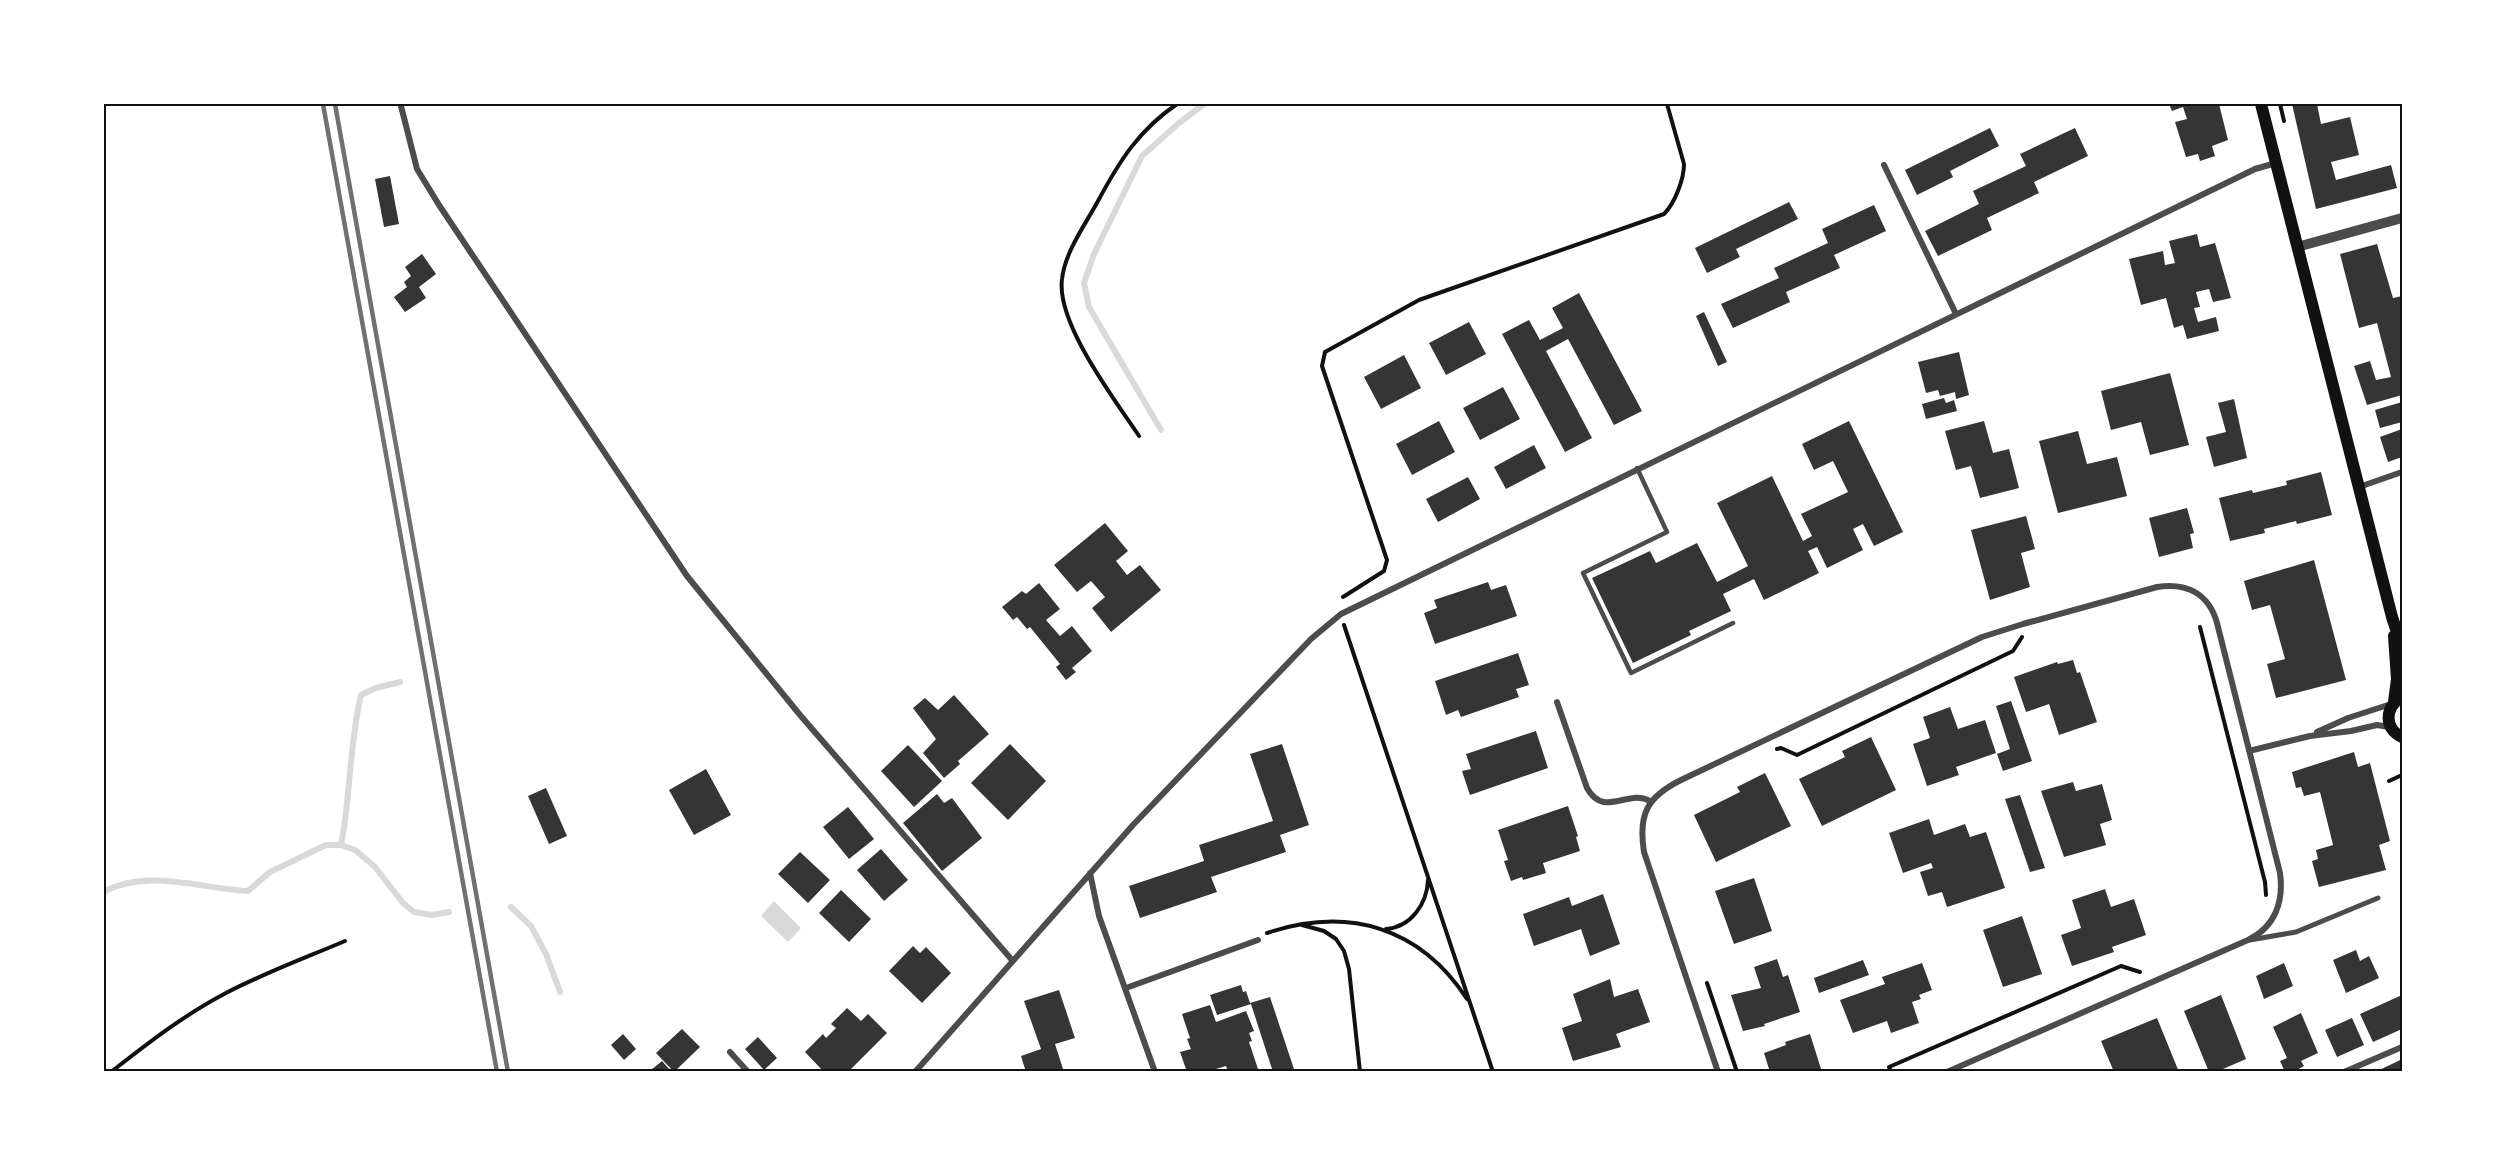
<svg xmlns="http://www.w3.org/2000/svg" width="2506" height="1175" font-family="'Titillium Web',sans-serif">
<rect width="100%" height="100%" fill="#fff"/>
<path fill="#d9d9d9" d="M774,901L801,928L788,942L761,916Z"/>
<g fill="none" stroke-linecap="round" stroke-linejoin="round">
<path stroke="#d9d9d9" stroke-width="6" d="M1161,430L1089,307L1084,283L1094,254L1142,156L1179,123L1204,104
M341,845C351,795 349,745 361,695L376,688L400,682
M104,892C146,868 203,889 248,891L270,872L326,845H341L355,850L375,867L403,903L414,912L432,915L449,912
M511,907L531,926L546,954L560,992"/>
</g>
<path fill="#353535" d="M2169,104H2219L2228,140L2212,146L2215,156L2200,161L2198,154L2186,157L2175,122L2187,119L2183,107L2172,111Z
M2292,104H2317L2321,124L2350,117L2359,155L2331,162L2336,180L2391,165L2397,188L2316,209Z
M1990,128L1999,146L1950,171L1953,177L1917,195L1905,170Z
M2075,128L2088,156L2034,182L2039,193L1987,218L1992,230L1938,256L1925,231L1979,204L1973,191L2026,166L2020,154Z
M390,176L399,224L384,227L375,179Z
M1789,202L1798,219L1736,249L1740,257L1707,273L1695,248Z
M1874,205L1886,231L1834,255L1840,268L1786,292L1790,302L1733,328L1721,304L1779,278L1774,268L1828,243L1822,229Z
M2197,234L2200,247L2215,243L2231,298L2213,302L2209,289L2196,292L2200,307L2194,308L2198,322L2216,317L2219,331L2187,339L2183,325L2174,328L2166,298L2141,305L2129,259L2163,251L2165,265L2175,263L2169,241Z
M2377,244L2393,298L2402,296V395L2367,405L2354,366L2370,361L2376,380L2391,377L2377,323L2359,328L2340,254Z
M422,254L436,274L419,287L426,298L405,312L394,297L407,287L404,282L411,276L405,267Z
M1579,293L1642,411L1614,425L1568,339L1546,351L1592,438L1565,452L1502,334L1529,320L1540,340L1563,328L1552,308Z
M1704,312L1727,362L1718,366L1696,316Z
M1469,322L1486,354L1446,375L1429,343Z
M1959,352L1969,395L1956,399L1955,392L1940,396L1938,390L1926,393L1918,362Z
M1404,355L1421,388L1381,409L1364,377Z
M2170,373L2189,445L2150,455L2141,422L2111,430L2101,391Z
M1503,387L1520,419L1480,440L1463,408Z
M1944,398L1946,403L1954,400L1957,411L1926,419L1922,404Z
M2234,399L2247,458L2214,467L2206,437L2226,432L2218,403Z
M2402,402V422L2380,428L2375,410Z
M1439,421L1455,452L1412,475L1396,444Z
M1849,421L1903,532L1874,546L1863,524L1853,529L1863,550L1827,568L1817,547L1808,551L1819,573L1764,600L1754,579L1723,594L1731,611L1689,631L1691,635L1633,663L1592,578L1650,551L1656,563L1697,543L1717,582L1748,566L1717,503L1772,476L1803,541L1812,536L1801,514L1848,492L1833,461L1814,470L1802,444Z
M1984,421L1993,453L2009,449L2019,488L1980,498L1971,466L1956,470L1945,431Z
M2402,429V457L2388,462L2380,437Z
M2078,431L2087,464L2117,457L2127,496L2058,513L2039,441Z
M1534,445L1546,468L1506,489L1494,467Z
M2321,472L2332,515L2297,524L2296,521L2264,529L2265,533L2230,541L2219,498L2252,490L2253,493L2287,485L2286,481Z
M1468,477L1480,499L1438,522L1426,499Z
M2187,508L2194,533L2190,534L2193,548L2159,557L2149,518Z
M2026,516L2035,549L2021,553L2030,587L1990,600L1971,530Z
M1105,523L1128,551L1116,561L1127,575L1140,565L1161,590L1111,632L1092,608L1105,597L1091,581L1077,592L1054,565Z
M2314,560L2346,680L2276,698L2267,664L2285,659L2270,605L2252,610L2244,581Z
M1488,582L1491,590L1506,585L1517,616L1435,644L1424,613L1437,608L1434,600Z
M1039,583L1060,609L1046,620L1060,636L1072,626L1092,651L1072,668L1076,672L1066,680L1056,667L1060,664L1030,627L1027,629L1017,617L1013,620L1002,607L1022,591L1026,594Z
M1518,653L1529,685L1516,689L1519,697L1461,717L1458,710L1446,715L1435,681Z
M2073,660L2077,673L2080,672L2097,722L2059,735L2049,704L2026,712L2014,677L2057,662L2058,664Z
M954,695L989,734L958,761L960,764L944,778L923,753L936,739L913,708L925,698L938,710Z
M2011,701L2032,761L2003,771L1997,754L2010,749L1996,706Z
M1950,707L1958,729L1985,720L1996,753L1956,767L1959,775L1927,786L1913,744L1930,738L1923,717Z
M1536,731L1548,768L1470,795L1462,771L1471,769L1466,754Z
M1871,737L1896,790L1822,826L1799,779L1845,757L1842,751Z
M1010,744L1046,781L1008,820L971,783Z
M1282,744L1309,825L1280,835L1286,852L1211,877L1217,892L1140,918L1129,886L1204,861L1199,845L1273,821L1250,754Z
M908,745L942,781L914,807L881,771Z
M2354,752L2358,767L2370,763L2390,841L2379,845L2386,870L2319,887L2312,861L2318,859L2316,850L2333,845L2320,792L2304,796L2301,787L2296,788L2292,772Z
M706,769L731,815L694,835L669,790Z
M1765,773L1791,826L1716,862L1694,815L1740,792L1737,787Z
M2073,782L2076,791L2102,784L2112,820L2100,824L2106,845L2064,857L2041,791Z
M546,788L567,836L549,844L528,796Z
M937,794L944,803L952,798L982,838L942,871L903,823Z
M2020,795L2045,868L2030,872L2005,799Z
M1568,806L1578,836L1576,837L1580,851L1543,863L1546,873L1523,880L1522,877L1511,881L1504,861L1508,860L1498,830Z
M848,807L874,839L849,859L823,827Z
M1929,819L1934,835L1965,824L1970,837L1986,832L2005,888L1947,907L1942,892L1928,896L1920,872L1933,868L1931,863L1903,873L1889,833Z
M881,849L908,880L884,901L857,870Z
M800,852L830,880L808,903L778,874Z
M1754,878L1772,931L1734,944L1715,891Z
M2105,889L2111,907L2134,899L2146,935L2112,947L2114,952L2072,966L2061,935L2081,928L2072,900Z
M841,890L871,919L849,942L819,913Z
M1603,894L1620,944L1590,956L1581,929L1534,946L1523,914L1569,897L1572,906Z
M2022,916L2042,974L2003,987L1983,930Z
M913,946L920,953L926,947L951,973L922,1003L889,971Z
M2356,950L2360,961L2369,956L2379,978L2346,993L2333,960Z
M1777,959L1783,977L1788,975L1800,1012L1764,1024L1765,1026L1743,1031L1731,995L1761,988L1754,967Z
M1863,960L1869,975L1819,993L1814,978Z
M1922,963L1932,990L1919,995L1921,999L1912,1002L1919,1023L1891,1033L1887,1021L1853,1033L1840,1000L1885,984L1882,977Z
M2284,963L2293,986L2264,999L2256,976Z
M1610,979L1614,997L1638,989L1650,1022L1616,1034L1621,1047L1573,1061L1562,1028L1582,1021L1573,994Z
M1241,985L1243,992L1246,991L1250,1003L1270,997L1295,1072H1273L1251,1004L1217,1015L1210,995Z
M1059,990L1075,1038L1055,1044L1064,1072H1026L1021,1056L1041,1049L1024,1001Z
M2221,995L2246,1059L2216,1072H2209L2184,1011Z
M2402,995V1029L2373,1042L2360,1014Z
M1210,1005L1216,1022L1246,1011L1254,1031L1249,1033L1252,1041L1249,1042L1259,1072H1228L1226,1066L1216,1069L1217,1072H1187L1180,1052L1191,1049L1187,1039L1190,1038L1182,1014Z
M847,1008L861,1021L868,1014L887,1033L848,1072H824L805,1052L823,1034L826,1038L836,1028L831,1024Z
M2301,1013L2318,1053L2301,1061L2304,1066L2293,1072H2285L2280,1061L2287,1058L2273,1027Z
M2157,1018L2179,1072H2114L2101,1041Z
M2352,1018L2364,1045L2337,1057L2325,1030Z
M682,1029L700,1047L674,1072L656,1053Z
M623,1034L636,1049L624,1060L611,1045Z
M1810,1034L1822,1072H1770L1764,1053L1786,1045L1785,1042Z
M758,1037L777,1058L764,1070L745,1049Z
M2402,1059V1072H2375L2394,1063Z
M662,1061L672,1072H652L651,1070Z"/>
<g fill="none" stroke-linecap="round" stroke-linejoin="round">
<path stroke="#111" stroke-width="4" d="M2280,104L2284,121
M1139,436C1115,400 1056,323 1062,279C1065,252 1085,225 1098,201C1120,160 1139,130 1177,104
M1343,597L1384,571L1387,560L1322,366L1325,352L1419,300L1664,214C1675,203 1684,179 1684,164L1667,104
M1344,625L1493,1072
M2200,627L2265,882L2266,895
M1777,749L1781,748L1797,755L2013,651L2022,637
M2389,781L2402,775
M1302,925L1324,931L1336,939L1344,951L1349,969L1360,1072
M1386,929C1411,927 1427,904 1428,880
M1267,933C1348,906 1420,927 1467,999
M1707,983L1737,1072
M111,1072C148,1043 184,1015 226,993C264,973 305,958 345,941
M1891,1072L1889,1067L2121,966L2140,972"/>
<path stroke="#4c4c4c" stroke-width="4.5" d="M1637,468L1667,532L1583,573L1631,673L1733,623"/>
<path stroke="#4c4c4c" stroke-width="5" d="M2250,940L2296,932L2378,898"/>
<path stroke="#4c4c4c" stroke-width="6" d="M401,106L417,169L439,205L687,576L800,715L1012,960
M1884,165L1956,314
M2359,487L2402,472
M1557,702L1587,788C1604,819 1629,788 1650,801
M2317,732L2348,718L2391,704
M2249,751L2310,736L2351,731L2377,725L2389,727
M1090,873L1099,916L1155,1072
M1126,988L1258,940
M730,1052L748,1072
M915,1072L1133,825L1311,639L1341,614L2255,169L2276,163
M1718,1072L1644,852C1638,814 1647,797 1681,780L1982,637L2023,624L2157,587C2187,582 2209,594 2217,623L2280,873C2284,902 2275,927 2248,940L1947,1072
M2344,1072L2402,1047"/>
<path stroke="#4c4c4c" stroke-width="10" d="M2297,247L2402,218"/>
<path stroke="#111" stroke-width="12" d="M2261,104L2392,617L2402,647
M2394,636L2397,679L2394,702
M2400,698C2385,708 2384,729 2402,737"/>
<path stroke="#707070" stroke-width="4.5" d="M323,104L497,1072
M335,104L508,1072"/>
</g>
<rect width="2506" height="1175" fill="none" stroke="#ffffff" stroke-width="210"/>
<rect x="105" y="105" width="2296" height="965" fill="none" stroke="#111" stroke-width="2"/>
</svg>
